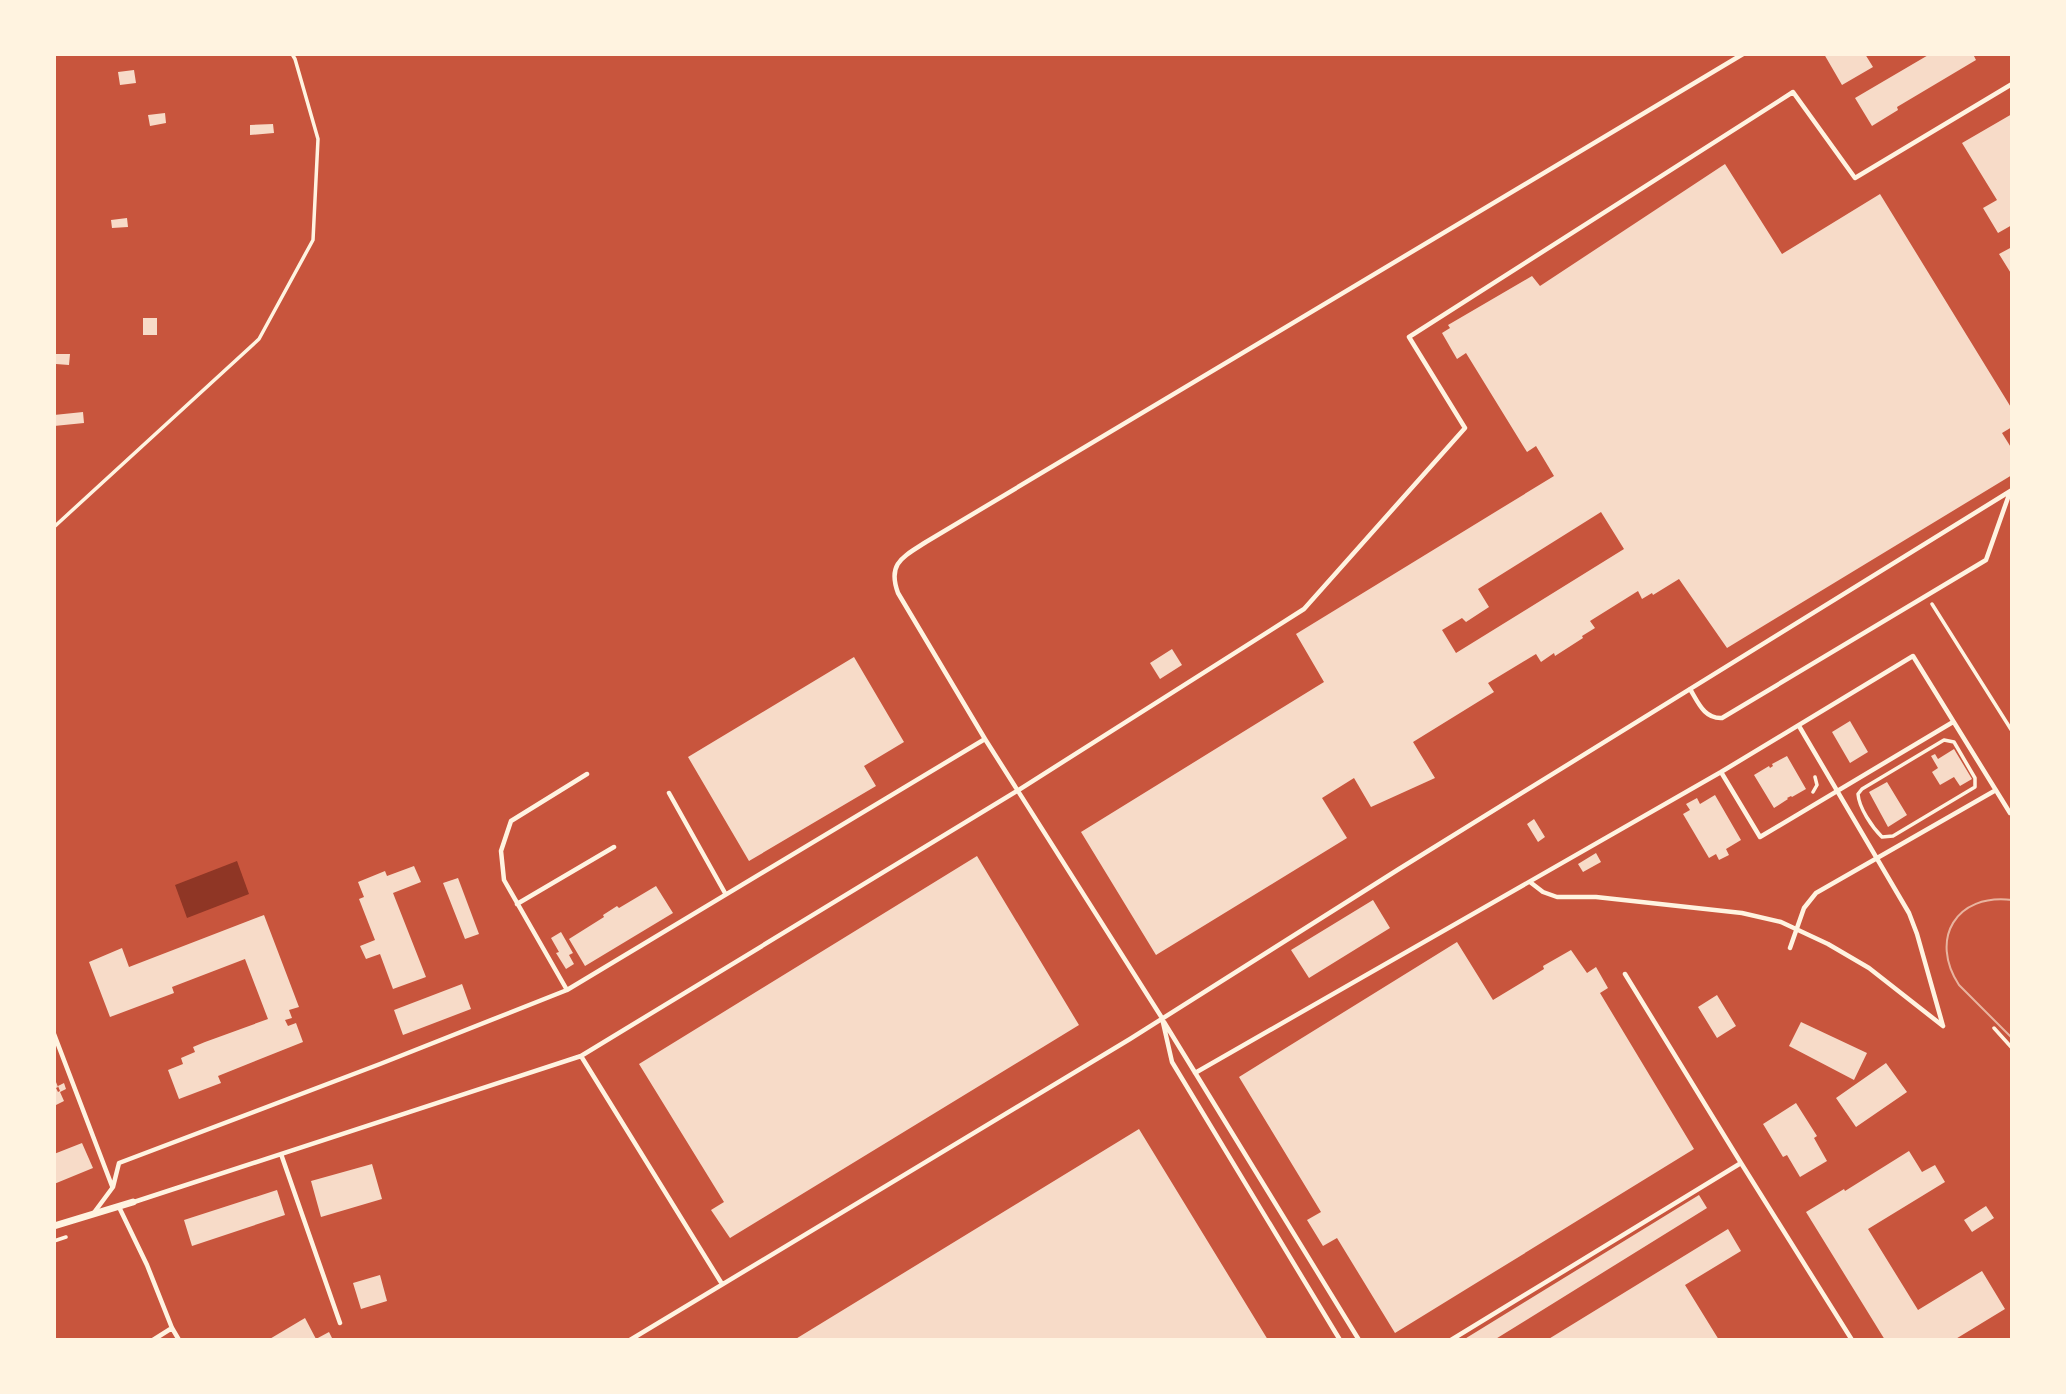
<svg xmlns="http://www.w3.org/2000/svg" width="2066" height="1394" font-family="Poppins,sans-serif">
<rect width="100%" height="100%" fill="#c8553d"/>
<path fill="#8f3625" d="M237,861L249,894L187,918L175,885Z"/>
<path fill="#f7dbc8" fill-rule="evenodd" d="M1824,54H1865L1873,67L1842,85Z
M1930,54H1973L1976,60L1897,107L1898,110L1872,126L1855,98Z
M134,70L136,83L120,85L118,72Z
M165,113L166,123L150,126L148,115Z
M2012,114V225L1998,233L1983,208L1997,200L1962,143Z
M273,124L274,133L250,135V125Z
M1725,164L1782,254L1880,194L2012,409V427L2002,433L2012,449V475L1727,648L1679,579L1653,595L1652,593L1642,599L1638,591L1590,621L1595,628L1582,636L1583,638L1555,656L1554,653L1541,662L1536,654L1488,683L1494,692L1413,742L1435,778L1371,807L1354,778L1322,798L1347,838L1156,955L1081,832L1324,682L1296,634L1554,476L1536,446L1527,452L1466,353L1457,359L1442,333L1450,328L1448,325L1532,276L1540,286ZM1601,512L1624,549L1456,653L1442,630L1462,618L1466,622L1489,607L1478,589Z
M127,218L128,227L112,228L111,220Z
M2012,247V275L1999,254Z
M143,318H157V335H143Z
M56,354H70L69,365L56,364Z
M83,412L84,423L54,426V415Z
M1172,649L1182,665L1160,679L1150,663Z
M854,657L904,742L864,766L876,786L749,861L688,757Z
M1850,721L1868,752L1850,763L1832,732Z
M1954,749L1972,779L1960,786L1954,777L1940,785L1932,772L1938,768L1931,756L1935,754L1938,759Z
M1787,756L1806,789L1792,797L1791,796L1787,798L1788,799L1774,808L1754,775L1769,766L1770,768L1773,766L1772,764Z
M1887,782L1907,815L1888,827L1869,792Z
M1715,795L1741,840L1726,849L1729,855L1719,860L1716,854L1709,858L1683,814L1690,810L1686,804L1697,798L1700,804Z
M1534,819L1545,837L1538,842L1527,824Z
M1596,853L1601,862L1583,872L1578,864Z
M977,856L1079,1025L730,1238L711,1210L724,1202L639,1064Z
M414,866L421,882L393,893L426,977L393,989L380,954L366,959L360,946L375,940L359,899L364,897L358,882L385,871L387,876Z
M458,878L479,934L465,939L443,883Z
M656,886L673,913L585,966L569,939L604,917L603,915L617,906L619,908Z
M1373,900L1390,928L1309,978L1291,950Z
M264,915L299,1007L289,1010L292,1018L285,1020L288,1026L296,1023L303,1042L218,1076L221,1083L179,1099L168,1070L183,1064L181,1058L195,1052L193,1047L205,1042L268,1019L245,959L172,987L174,993L110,1017L89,962L122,948L129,967Z
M561,932L573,953L569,955L574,964L566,969L556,953L559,952L551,938Z
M1457,942L1493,1000L1544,969L1543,966L1571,950L1587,973L1596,967L1608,988L1600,993L1694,1149L1395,1333L1337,1238L1323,1246L1307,1220L1321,1212L1239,1077Z
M462,984L471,1009L403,1035L394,1010Z
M1717,995L1736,1026L1717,1038L1698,1007Z
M1801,1022L1867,1053L1854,1080L1789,1046Z
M1886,1063L1907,1092L1856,1127L1836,1098Z
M54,1077L58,1087L56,1088L58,1092L60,1091L58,1086L64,1083L66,1089L60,1092L64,1101L54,1106Z
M1796,1103L1817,1136L1814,1138L1827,1161L1800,1177L1787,1155L1783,1157L1763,1124Z
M1139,1129L1268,1340H794Z
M82,1143L93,1168L54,1184V1154Z
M1909,1151L1922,1172L1935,1165L1945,1182L1868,1229L1918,1310L1982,1271L2005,1309L1954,1340H1885L1806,1212L1844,1189L1845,1191Z
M372,1164L382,1199L321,1217L311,1181Z
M277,1190L285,1215L192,1246L184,1220Z
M1699,1195L1707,1208L1494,1340H1463Z
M1986,1206L1994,1218L1972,1232L1964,1220Z
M1728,1229L1741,1251L1685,1285L1719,1340H1547Z
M380,1275L387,1301L361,1309L353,1283Z
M305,1318L316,1339L329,1332L333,1340H268Z"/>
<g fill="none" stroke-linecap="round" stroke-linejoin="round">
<path stroke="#fff3e0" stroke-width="3.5" d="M54,527L259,339L313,240L318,139L295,59L292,54
M1932,604L2012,731
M1944,740L1954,742L1975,778V787L1893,836L1882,837C1872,827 1859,808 1858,794L1862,789Z
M1813,792L1817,785L1815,777
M1994,1028L2012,1048
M54,1241L66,1237"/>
<path stroke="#fff3e0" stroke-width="4.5" d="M1690,689C1698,702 1704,719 1722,718L1986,560L2010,492
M1799,726L1909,913L1917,934L1943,1026
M985,739L898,593C887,563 903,557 926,542L1743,54
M1721,772L1760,837L1953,722
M669,793L725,893
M1530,882L1543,892L1557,897H1596L1742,913L1781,922L1828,944L1869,968L1943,1026
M517,904L614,847
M1790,948L1804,908L1816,893L1996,790
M1625,974L1741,1163L1852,1340
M567,990L504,880L501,851L511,821L587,774
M1164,1022L1359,1340
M54,1034L112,1186
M581,1056L722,1284
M1195,1073L1721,772L1913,656L2010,813
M281,1154L340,1323
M134,1202L581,1056L1017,791L1304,609L1465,428L1409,337L1793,92L1855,178L2012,84
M119,1207L147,1265L172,1328L179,1340
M93,1214L113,1187L119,1163L380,1064L567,990L985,739L1162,1018L1172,1062L1340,1340
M153,1340L172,1328
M630,1340L1130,1039L1399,869L2012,490
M1451,1340L1741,1163"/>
<path stroke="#fff3e0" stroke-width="7" d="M54,1226L133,1202"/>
<path stroke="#e9b49f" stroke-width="2" d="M2012,900C1956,893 1929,939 1959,985L2012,1038"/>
</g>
<rect width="2066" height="1394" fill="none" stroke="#fff3e0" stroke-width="112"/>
</svg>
